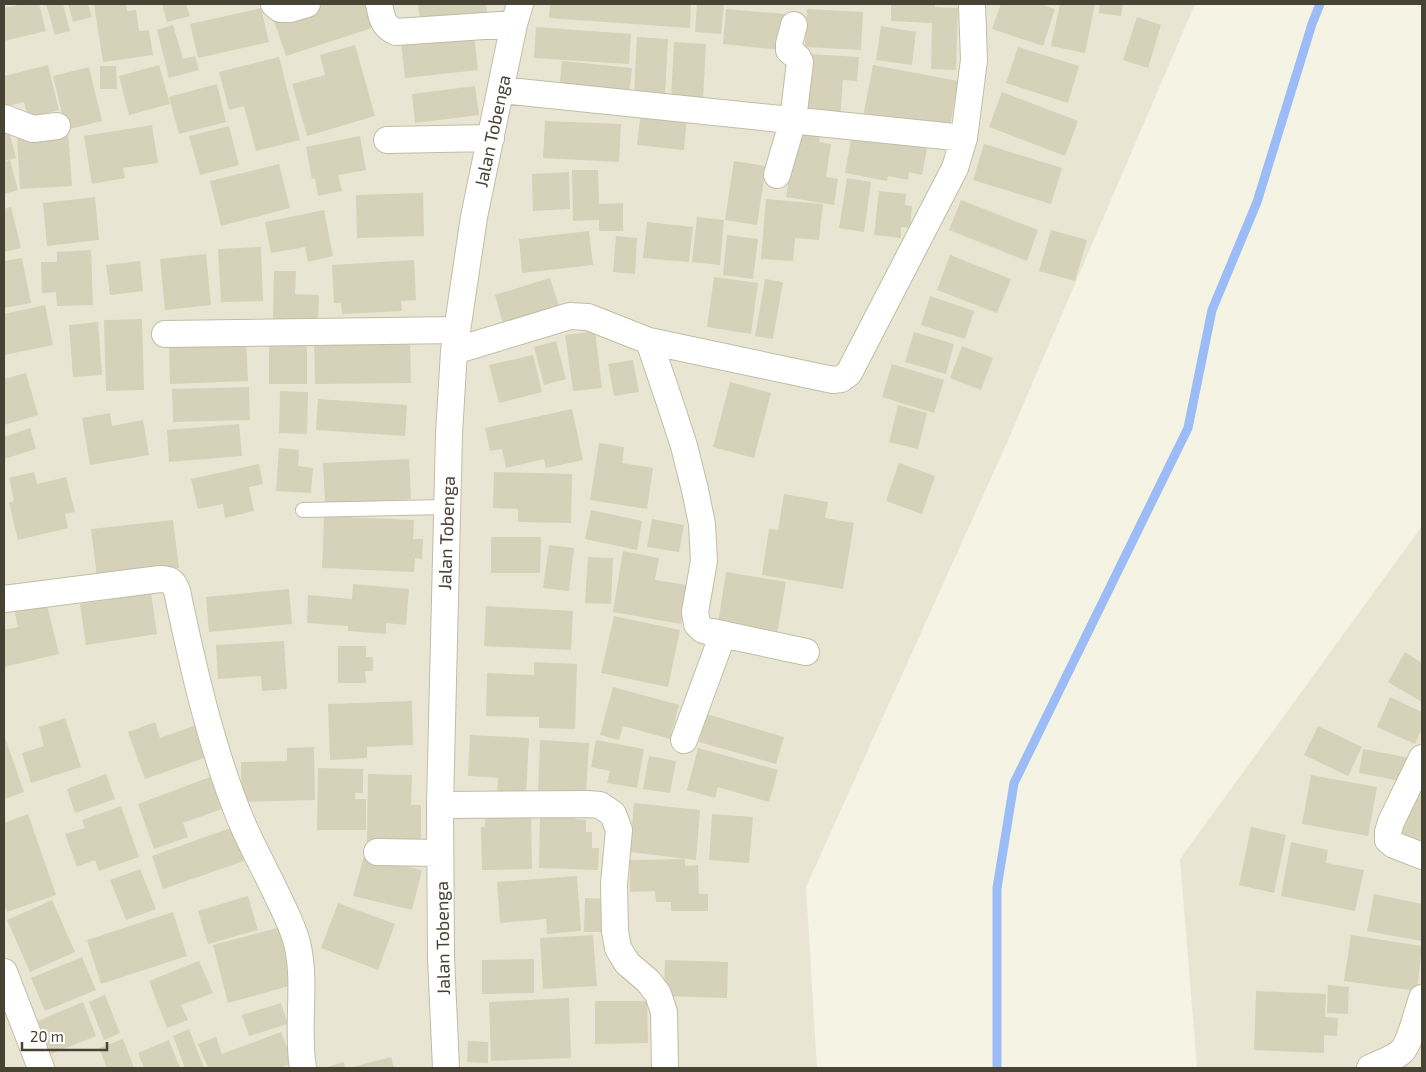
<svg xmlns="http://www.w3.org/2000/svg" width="1426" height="1072" font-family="'Exo 2',sans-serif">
<rect width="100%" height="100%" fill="#f4f3e4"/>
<path fill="#e8e6d2" d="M4,4H1195L1005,447L806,887L817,1068H4Z
M1422,526V1068H1197L1180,859Z"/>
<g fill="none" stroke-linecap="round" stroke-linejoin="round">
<path stroke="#9bbcf7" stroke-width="9" d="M997,1068V888L1014,783L1188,428L1212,310L1257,202L1312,24L1320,4"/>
</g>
<path fill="#d6d1b9" d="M23,4H39L46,31L4,41V8Z
M46,4H63L70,31L55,35Z
M68,4H88L92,17L73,22Z
M94,4H126L127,11L136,10L139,31L149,30L153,55L103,62Z
M162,4H186L190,16L167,22Z
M326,4H368L375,27L286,56L274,21Z
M418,4H486L487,14L420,23Z
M550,4H691L690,28L549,18Z
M697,4H724L721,34L695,32Z
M891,4H935V7L958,8L956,70L931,69L932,23L891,21Z
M1001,4H1040L1055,9L1043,46L992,29Z
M1060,4H1095L1085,53L1051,46Z
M1100,4H1123L1121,16L1099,13Z
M261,8L269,42L198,58L190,24Z
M726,9L785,14L781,50L723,44Z
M807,9L863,12L861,50L805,47Z
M1137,17L1161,25L1148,68L1123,60Z
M173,25L183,59L195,56L199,70L169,78L157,30Z
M881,26L916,32L912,65L876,60Z
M536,27L631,34L629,64L534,58Z
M474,35L478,70L405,78L401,43Z
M637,37L668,39L665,94L634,92Z
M674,42L706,44L703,100L671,98Z
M355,45L375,116L307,136L292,84L325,75L320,55Z
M1018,47L1079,66L1068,103L1006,83Z
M810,54L859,57L857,81L843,80L840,119L806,117Z
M279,57L300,140L256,151L244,106L229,110L219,72Z
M562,61L632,68L628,101L559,93Z
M48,65L59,110L28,118L24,102L4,107V76Z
M159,65L170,104L129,115L119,76Z
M873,65L958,81L949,133L863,117Z
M100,66H116L117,89H100Z
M89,67L102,121L66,130L53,76Z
M217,84L226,122L179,134L169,97Z
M475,86L479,115L415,123L412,94Z
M1002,92L1078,121L1065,156L989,127Z
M641,111L687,116L684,150L637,145Z
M4,120H6L16,158L4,161Z
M545,121L621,124L619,162L543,158Z
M152,125L158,163L123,168L125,178L92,184L84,136Z
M801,125L821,128L819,142L831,144L826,177L838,179L834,205L786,197L796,138Z
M229,126L239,165L200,175L189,136Z
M853,128L912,145L927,148L922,175L909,172L908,180L888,176L887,181L845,173Z
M68,132L72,186L20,189L17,135Z
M360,136L366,170L338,175L342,191L318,196L315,178L312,179L306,147Z
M984,144L1062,168L1051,204L973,180Z
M10,160L18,190L4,194V162Z
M734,161L766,166L757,225L725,220Z
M279,164L290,208L221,226L210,181Z
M572,170H598L599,204L623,203V231H599V220L573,221Z
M569,172L570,209L533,211L532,174Z
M847,178L871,182L864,232L839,228Z
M879,191L906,194L905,205L912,206L910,228L901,227V238L874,235Z
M423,193L424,236L357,238L356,195Z
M95,197L99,240L47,246L43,203Z
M766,199L823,204L819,240L795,238L793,261L761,259Z
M961,200L1038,230L1027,261L949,230Z
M11,207L21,248L4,252V209Z
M324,210L333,256L308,262L305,247L271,253L265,222Z
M697,217L724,220L720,265L692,262Z
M647,222L693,227L689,262L643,258Z
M1051,230L1087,240L1075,281L1039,271Z
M589,231L593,265L522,273L519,239Z
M727,235L758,239L753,279L723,275Z
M616,236L637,238L635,274L613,272Z
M261,247L263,301L221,302L218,249Z
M91,250L93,305L57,306L56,292L42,293L41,262H57V252Z
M206,254L211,305L165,310L160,259Z
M950,255L1011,279L997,313L937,290Z
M22,258L31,303L4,308V261Z
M414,260L416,300L401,301L402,311L342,314L341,303H334L332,265Z
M140,261L143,291L110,295L106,265Z
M274,271H296L295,294L319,295L318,323L273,322Z
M714,277L758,283L751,334L707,327Z
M550,278L559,307L503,324L495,295Z
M765,279L783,282L773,339L755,336Z
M930,296L974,311L965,339L921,325Z
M45,305L53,345L4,355V314Z
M142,319L144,390L106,391L104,320Z
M98,322L102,375L73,377L69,325Z
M595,331L602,388L573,391L565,335Z
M914,332L954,344L946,374L905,362Z
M246,339L248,381L170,384L169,343Z
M410,340L411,383L315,384L314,342Z
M556,341L566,379L544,385L534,347Z
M269,344H307V384H269Z
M962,346L993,358L981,390L950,378Z
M533,355L542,392L499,403L489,365Z
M633,360L639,392L614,396L608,364Z
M892,364L944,380L934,413L882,397Z
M26,373L38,415L4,425V379Z
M730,382L771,393L754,458L713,447Z
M249,387L250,420L173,422L172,389Z
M280,391L308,392L307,434L279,433Z
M318,399L407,405L405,436L316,430Z
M898,405L927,413L918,449L889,442Z
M572,409L583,460L546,468L544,459L506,468L502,449L490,451L485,428Z
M110,413L112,426L143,420L149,455L90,465L82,418Z
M239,424L242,456L169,462L167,430Z
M30,428L36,449L4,459V437Z
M599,443L624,447L622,463L653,468L647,509L590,500Z
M279,448L299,450L298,466L313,468L311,493L276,491Z
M409,459L411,499L325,504L323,463Z
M899,463L935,476L922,514L886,501Z
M259,464L263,484L249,487L254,511L225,518L223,504L198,509L191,479Z
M34,472L37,484L66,477L75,512L65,514L68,528L18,540L9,503L14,501L9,478Z
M494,472L572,474L571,523L518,522V509L493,508Z
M784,494L828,502L825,518L854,523L843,589L762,575L769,529L778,530Z
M591,510L642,521L637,550L585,539Z
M324,516L414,520L413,539H423L422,559L415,558L414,572L322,568Z
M652,519L684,525L679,552L647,547Z
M173,520L179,568L97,577L91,529Z
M491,537H541L540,573H491Z
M549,545L574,548L569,591L543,588Z
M623,551L659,558L655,580L687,585L681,624L613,612Z
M588,557L613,558L611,604L585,603Z
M726,572L786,582L777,634L718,624Z
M353,584L409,589L406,625L386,623V634L348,631V626L307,623L308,595L352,599Z
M289,589L292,624L209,632L206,597Z
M151,593L157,634L86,645L80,604Z
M46,601L59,654L4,667V630L18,627L14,609Z
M486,606L573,611L571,650L484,646Z
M614,616L680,630L668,687L601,673Z
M284,641L287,689L262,691L261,676L218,679L216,645Z
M338,646H366V657H373V671H365L366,683H338Z
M1405,652L1422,663V702L1388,682Z
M534,662L577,664L575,729L539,728V717L486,716L487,673L534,675Z
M613,687L679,705L670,739L623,726L619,740L600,735Z
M1390,697L1422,712V728L1415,744L1377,727Z
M412,701L413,745L367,747V758L330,760L328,704Z
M707,714L784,737L776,764L699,742Z
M65,718L81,767L31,783L22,753L44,746L39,727Z
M155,722L160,738L196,725L207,757L145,779L128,732Z
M1318,726L1362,747L1348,776L1304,755Z
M4,735L24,792L4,799Z
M470,735L529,738L526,794L497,792L498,778L468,776Z
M540,740L589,743L586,793L538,790Z
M596,740L644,749L637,788L607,783L610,771L591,767Z
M314,747L315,800L242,802L241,762L287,761V748Z
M698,748L778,770L769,802L718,787L715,798L687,790Z
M1363,749L1410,758L1405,782L1359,773Z
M649,756L676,761L670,793L643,789Z
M318,768L363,769V793H355V799H366V830H317Z
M106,774L115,799L75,813L67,789Z
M368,774L412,775L411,805H421V845L367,844Z
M1311,775L1377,787L1368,836L1302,824Z
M210,777L222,809L183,823L188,837L154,849L138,804Z
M1422,783V845L1399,835Z
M634,803L700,810L696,860L630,852Z
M121,806L139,857L99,871L95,860L77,867L65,834L85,828L82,820Z
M540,807L575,808V819L586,820V832H592V848H599L598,870L539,868Z
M28,814L56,895L7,912L4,904V823Z
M712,814L753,817L749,863L709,860Z
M531,816L532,869L482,870L481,827H485V818Z
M233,827L244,861L163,889L152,856Z
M1251,827L1286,835L1274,893L1239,885Z
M1291,842L1328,850L1326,863L1364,870L1355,911L1281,896Z
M364,856L422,870L412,910L353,896Z
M685,859V866L698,865L699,894H708V911H671V902H656L655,891L630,892V860Z
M140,869L156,909L126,920L110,880Z
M577,876L581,931L547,934L546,919L500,923L497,882Z
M1374,894L1422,904V941L1367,931Z
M248,896L258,930L208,944L198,911Z
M585,898L608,899L607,932H584Z
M52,900L75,952L30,972L7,920Z
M338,903L395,924L378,970L321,948Z
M173,912L187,956L101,984L87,940Z
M285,926L300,983L228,1003L213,945Z
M593,935L597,986L543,989L540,938Z
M1351,935L1422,946L1417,991L1344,981Z
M82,957L96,990L45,1011L31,978Z
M534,959V993L482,994V960Z
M665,960L728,962L727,998L664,996Z
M199,961L213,993L181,1005L188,1020L167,1028L149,981Z
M1328,985L1349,987L1348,1014L1327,1013Z
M1256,991L1326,994L1325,1017L1338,1018L1337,1036L1324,1035V1053L1254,1050Z
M105,995L120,1033L104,1040L89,1002Z
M569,998L571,1058L491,1061L489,1002Z
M595,1001H647L648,1043L595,1044Z
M83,1002L96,1036L51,1054L38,1021Z
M281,1003L288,1024L249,1036L242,1015Z
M189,1029L204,1068H185L173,1036Z
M281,1032L293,1063L279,1068H208L198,1044L216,1037L222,1054Z
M123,1039L134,1068H107L99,1048Z
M169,1040L180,1068H144L138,1053Z
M468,1041L488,1042V1063L467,1062Z
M391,1057L394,1068H349Z
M344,1062L345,1068H323Z"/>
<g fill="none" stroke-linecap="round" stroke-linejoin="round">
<g stroke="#c0bda6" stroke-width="16">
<path id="lane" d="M303,510L446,507"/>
</g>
<g stroke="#c0bda6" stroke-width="28">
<path id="street" d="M274,4L280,9H290L307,4
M379,4C382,17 382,26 396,32L514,24
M501,90L964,138
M4,118L33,129L57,126
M387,140L491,138
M777,175L793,120L800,62L798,58L789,50V44L794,25
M165,334L457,330
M649,341L672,409L684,446L695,490L702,524L704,561L695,612L697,624L703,630L806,652
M454,351L570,316L588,317L649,341L833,380L841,379L849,373L955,168L964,138L974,60L972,5
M4,599L160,579C170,579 173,581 177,591C193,667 211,747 240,818C251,845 266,871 278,897C285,912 293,927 297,943C307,984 296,1027 303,1068
M684,740L723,634
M1422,758L1391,822L1388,832V840L1394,845L1422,856
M440,805L587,804L600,805L613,814L619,830L614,884L615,931L618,948L627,963L648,981L658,994L664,1012L665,1068
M377,852L440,853
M4,972L41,1068
M446,1068L441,957L440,805L449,434L454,351L474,217L514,24L520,4
M1370,1068C1380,1063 1394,1059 1402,1051C1411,1041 1417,1012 1422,998"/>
</g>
<use href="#lane" stroke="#fff" stroke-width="14"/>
<use href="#street" stroke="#fff" stroke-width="26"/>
</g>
<g text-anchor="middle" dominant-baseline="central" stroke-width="4" stroke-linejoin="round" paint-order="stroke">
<g font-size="18" fill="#474334" stroke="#fff">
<text transform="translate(492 131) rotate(-78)">Jalan Tobenga</text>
<text transform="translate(446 533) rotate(-88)">Jalan Tobenga</text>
<text transform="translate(442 938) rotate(-91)">Jalan Tobenga</text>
</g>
</g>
<rect width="1426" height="1072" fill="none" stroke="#474334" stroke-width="10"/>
<path d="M22 1042v8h85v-8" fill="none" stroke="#474334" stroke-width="2.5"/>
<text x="30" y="1042" font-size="15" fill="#474334" stroke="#ffffff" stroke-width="4" paint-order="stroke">20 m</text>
</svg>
